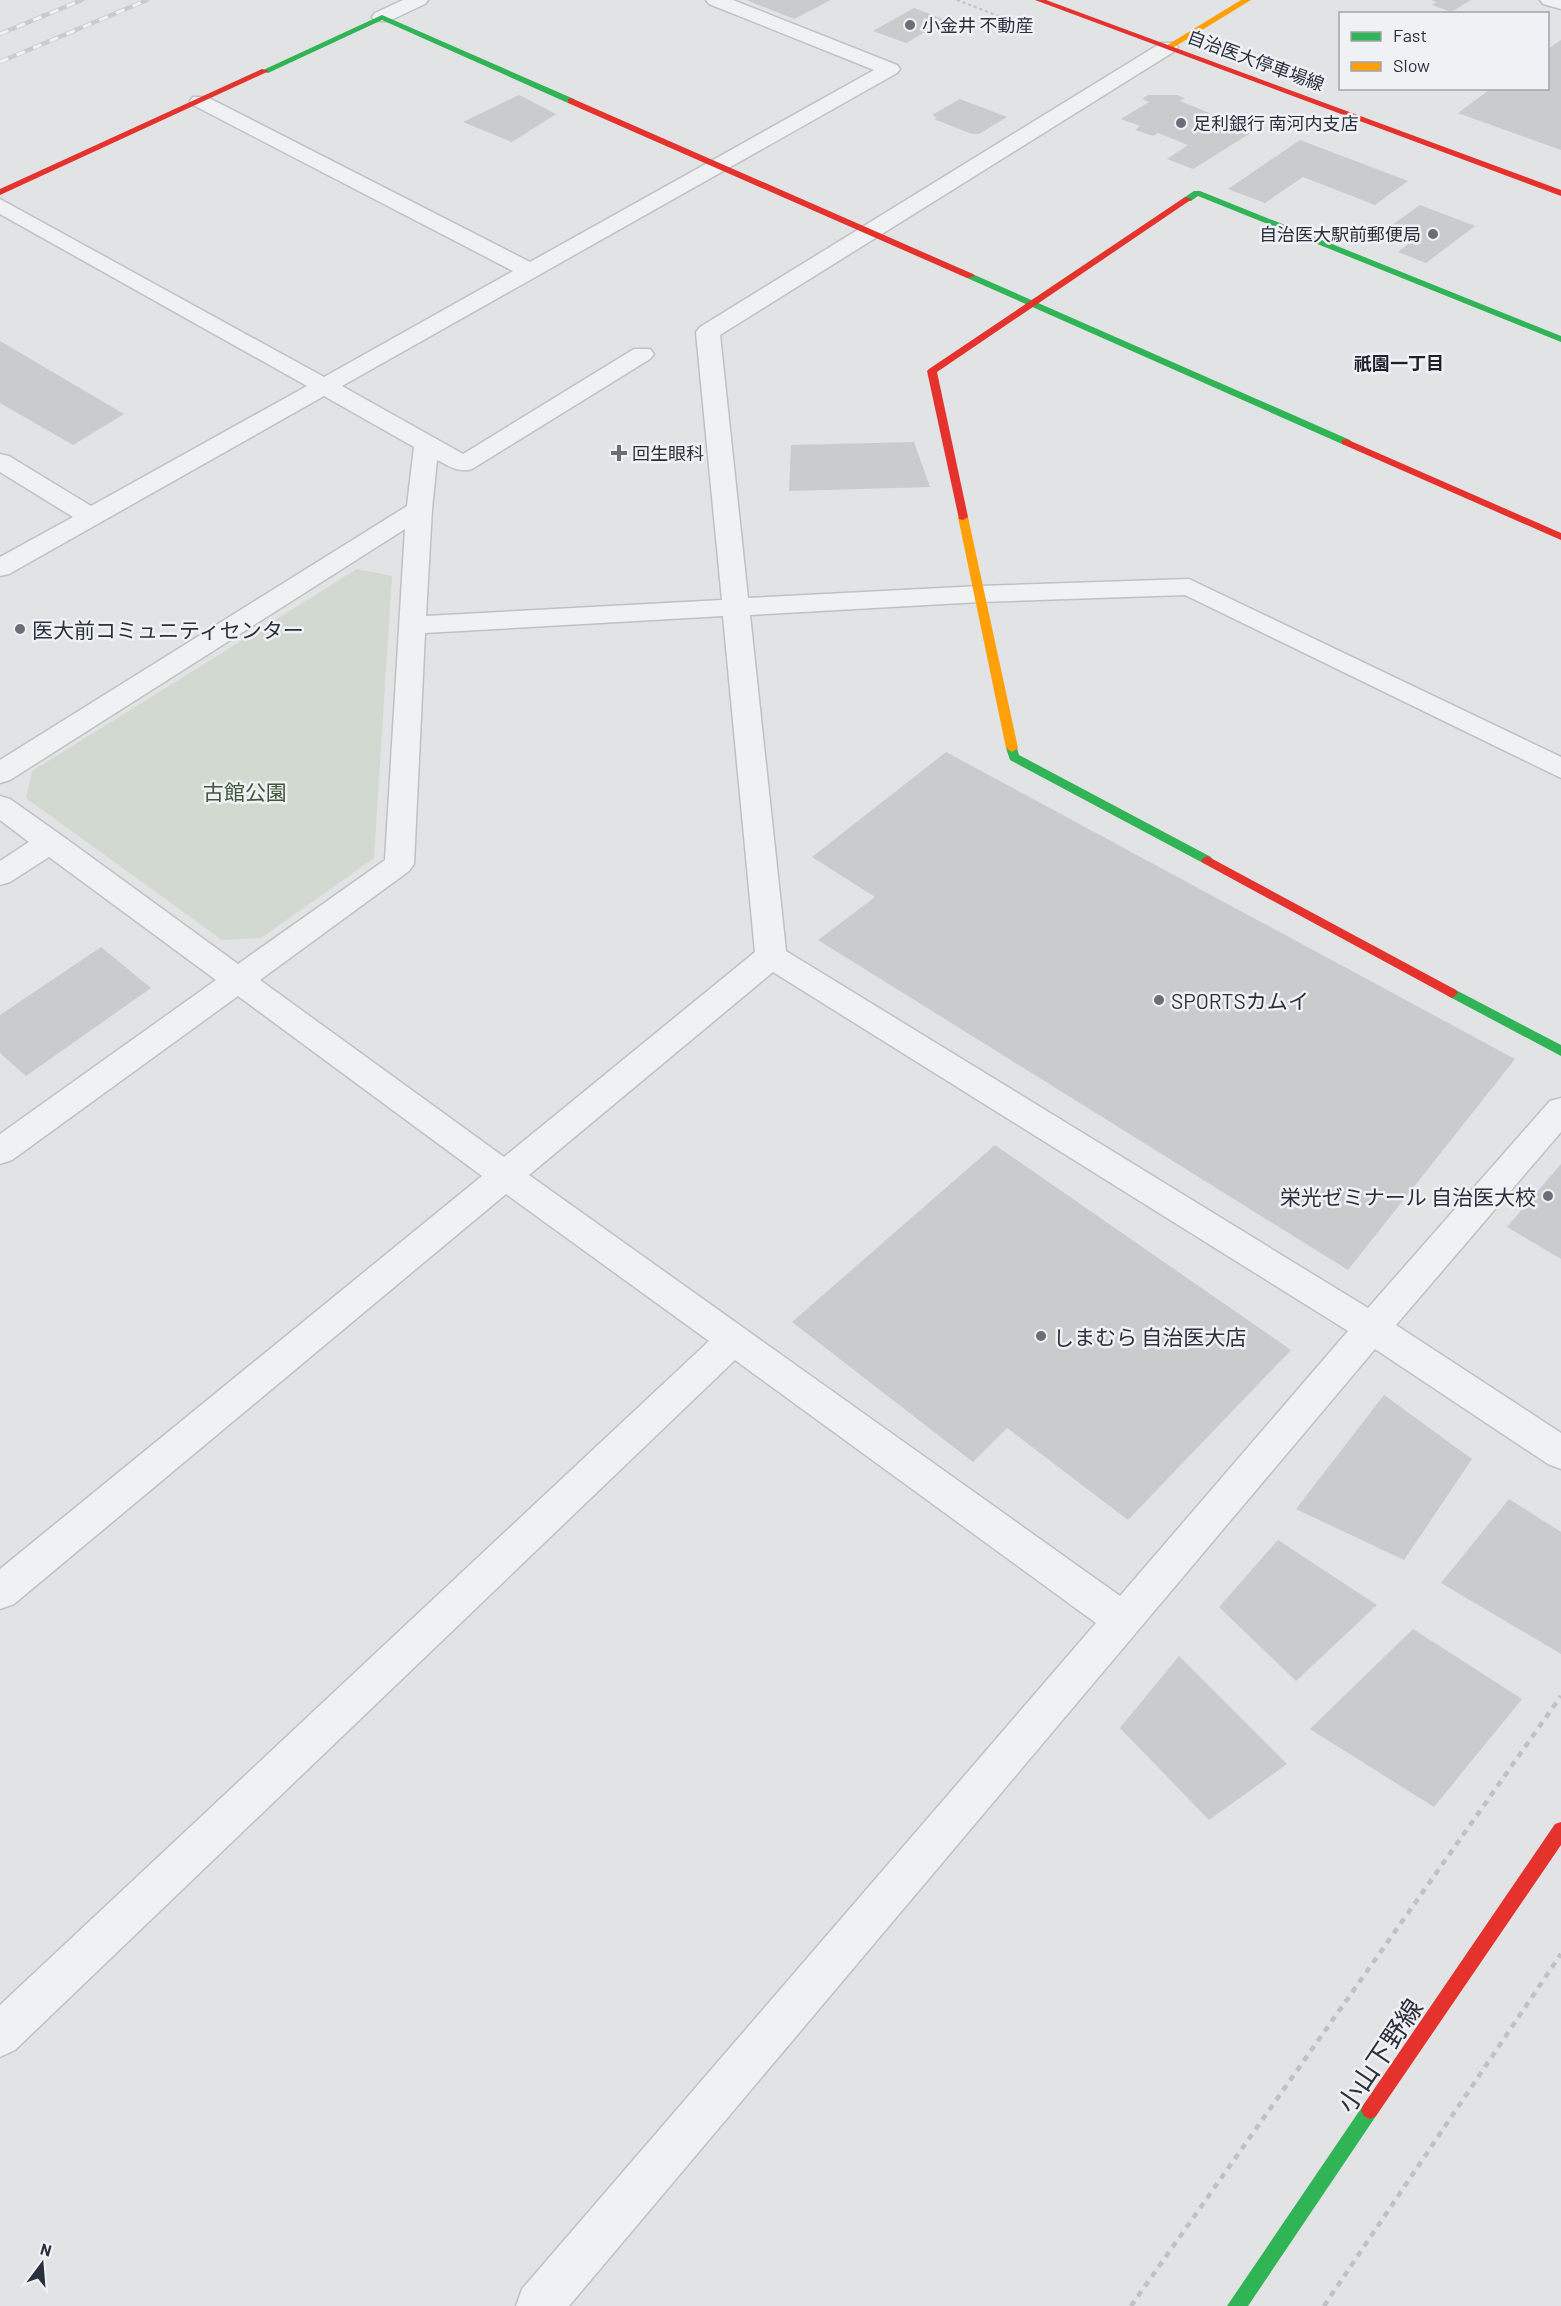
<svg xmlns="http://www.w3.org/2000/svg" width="1561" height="2306" font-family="Barlow,'Noto Sans JP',sans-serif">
<rect width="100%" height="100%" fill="#e1e3e5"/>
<path fill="#d2d9d1" d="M357,569L392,576L374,858L261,938L222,940L26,798L32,771Z"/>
<path fill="#c9cbcd" d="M746,0H831L794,19Z
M1431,0H1471L1451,12L1432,5L1436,2Z
M914,8L946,20L906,43L873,31Z
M1561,40V150L1458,113L1492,88H1548V49Z
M519,95L556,114L512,142L463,122Z
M1148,95H1177L1185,98L1180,101L1254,131L1193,169L1167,159L1188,145L1158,133L1153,136L1135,130L1140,126L1121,119L1149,102L1142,99Z
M960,99L1007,117L979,134H972L934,119L937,118L932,115Z
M1235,114L1251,120L1243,125L1227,119Z
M1300,140L1408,181L1375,205L1303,177L1265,203L1228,189Z
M1420,205L1475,226L1426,263L1398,252L1415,239L1388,228Z
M0,341L124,414L73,445L0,403Z
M914,442L930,487L789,491L791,445Z
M946,752L1515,1059L1348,1270L818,940L875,897L812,857Z
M101,947L151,988L26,1076L0,1053V1015Z
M995,1145L1291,1350L1128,1520L1007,1428L973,1462L792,1322Z
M1561,1164V1259L1507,1227Z
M1384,1395L1472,1459L1404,1560L1296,1509Z
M1509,1499L1561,1532V1654L1441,1583Z
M1278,1540L1377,1605L1296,1681L1219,1607Z
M1413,1629L1522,1699L1434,1807L1310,1729Z
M1179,1656L1287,1764L1209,1820L1120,1728Z"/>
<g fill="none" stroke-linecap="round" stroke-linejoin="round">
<g stroke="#bfc1c3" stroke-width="3">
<path id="street" d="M403,0H428L425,4L389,21H375L372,17L375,13Z
M706,0H733L897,65L900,69L897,73L342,386L463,454L634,349H650L654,354L650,359L472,469C458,473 449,466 437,460L432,509L426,616L722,600L696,332L700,327L1161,43H1175L1178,47L1175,51L720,335L748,598L980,586L1189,579L1561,757V778L1185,595L980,602L750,615L786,951L1368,1308L1550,1101L1561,1098V1132L1396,1325L1561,1433V1469L1548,1464L1375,1349L569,2306H516L522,2289L1096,1623L735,1360L15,2050L0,2057V2005L709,1341L506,1194L14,1604L0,1609V1569L482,1176L238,996L12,1160L0,1164V1134L216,980L49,857L10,882L0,885V861L29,842L0,820V796L10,799L61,835L238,964L385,860L405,529L10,780L0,783V760L407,506L414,447L324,396L9,574L0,576V557L73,517L0,472V454L9,456L91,506L307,386L0,214V199L324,377L513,271L193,105L190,101L193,97H207L530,262L874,70L709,4ZM723,616L755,952L504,1157L260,980L409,871L414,864L425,633ZM773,972L1348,1331L1120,1596L529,1175Z
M1540,0H1561V9L1543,4Z"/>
</g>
<path stroke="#bfc1c4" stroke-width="2" stroke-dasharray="3 3" stroke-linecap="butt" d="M957,0L1001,17"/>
<path stroke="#bfc1c4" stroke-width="4.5" stroke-dasharray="6 6" stroke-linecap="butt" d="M1131,2306L1561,1696
M1324,2306L1561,1954"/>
<use href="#street" fill="#f0f1f3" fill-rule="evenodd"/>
<path fill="#30b455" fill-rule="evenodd" d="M382,15L574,99L575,101L568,103L382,20L268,73L261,71Z
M1194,191H1200L1561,336V342L1198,196L1191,201H1185V197Z
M970,273L1350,440L1351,442L1346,445L1342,444L967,278L965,276Z
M1012,744L1016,745L1019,755L1211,857L1213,860L1207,864L1203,863L1010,760L1006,748Z
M1452,988L1561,1045V1056L1448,996L1446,993Z
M1370,2101L1376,2104L1379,2110L1376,2116L1248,2306H1227L1364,2104Z"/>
<path fill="#ff9f0a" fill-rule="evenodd" d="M1241,0H1251L1171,49L1164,47Z
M963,514L968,517L1018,748L1012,752L1006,748L958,517Z"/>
<path fill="#e5322d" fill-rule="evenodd" d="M1035,0H1046L1561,190V196Z
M262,69L269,71L0,195V189Z
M571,98L973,274L975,276L967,278L568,103V99Z
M1185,197L1192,199L937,372L968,517L963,520L959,519L927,371L929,369Z
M1346,439L1561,533V540L1342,444V440Z
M1207,856L1456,990L1458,993L1452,998L1448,996L1203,863L1201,860Z
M1561,1822V1845L1376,2116L1370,2119L1364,2116L1361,2110L1364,2104L1555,1824Z"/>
<g stroke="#cacbcd" stroke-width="4.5">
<path id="rail" d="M0,34L82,0
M0,62L147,0"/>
</g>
<use href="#rail" stroke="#eff1f5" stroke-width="3" stroke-dasharray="9" stroke-linecap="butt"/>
</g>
<g fill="#6a6f77" stroke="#eff1f5" stroke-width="2">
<circle cx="910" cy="25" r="6"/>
<circle cx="1181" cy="123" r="6"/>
<circle cx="1433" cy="234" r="6"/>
<path d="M616 444h6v6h6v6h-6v6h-6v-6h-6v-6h6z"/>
<circle cx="20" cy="629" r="6"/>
<circle cx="1159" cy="1000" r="6"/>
<circle cx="1548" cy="1196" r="6"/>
<circle cx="1041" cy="1336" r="6"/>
</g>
<g text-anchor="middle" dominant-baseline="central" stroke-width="5" stroke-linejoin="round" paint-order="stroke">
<g font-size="18" fill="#2a313c" stroke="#eff1f5" text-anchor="start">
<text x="922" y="25">小金井 不動産</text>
<text x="1193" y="123">足利銀行 南河内支店</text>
<text x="1421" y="234" text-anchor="end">自治医大駅前郵便局</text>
<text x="632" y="453">回生眼科</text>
</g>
<g font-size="18" fill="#2a313c" stroke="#eff1f5">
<text transform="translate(1256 60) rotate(20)">自治医大停車場線</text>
</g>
<g font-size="18" font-weight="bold" fill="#1c222d" stroke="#eff1f5">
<text x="1399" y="363">祇園一丁目</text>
</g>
<g font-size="21" fill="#2a313c" stroke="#eff1f5" text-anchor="start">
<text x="32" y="629">医大前コミュニティセンター</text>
<text x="1171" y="1000">SPORTSカムイ</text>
<text x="1536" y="1196" text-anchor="end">栄光ゼミナール 自治医大校</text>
<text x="1053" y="1336">しまむら 自治医大店</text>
</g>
<g font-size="21" fill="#3f5739" stroke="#eff1f5">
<text x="245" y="791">古館公園</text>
</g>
<g font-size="26" fill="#2a313c" stroke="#eff1f5">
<text transform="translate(1379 2055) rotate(-56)">小山下野線</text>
</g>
</g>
<rect x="1339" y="12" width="210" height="78" fill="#eff1f5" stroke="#a0a4ab" stroke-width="1.5"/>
<rect x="1351" y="32" width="30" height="9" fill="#30b455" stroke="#a0a4ab" stroke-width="1.5"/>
<text x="1393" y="42" font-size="18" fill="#2a313c">Fast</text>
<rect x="1351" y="62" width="30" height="9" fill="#ff9f0a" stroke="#a0a4ab" stroke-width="1.5"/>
<text x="1393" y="72" font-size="18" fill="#2a313c">Slow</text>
<g transform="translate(42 2264) rotate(16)" stroke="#eff1f5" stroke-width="4.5" paint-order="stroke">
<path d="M0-4.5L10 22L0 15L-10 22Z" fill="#2a313c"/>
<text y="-9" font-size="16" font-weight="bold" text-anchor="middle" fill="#2a313c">N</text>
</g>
</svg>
